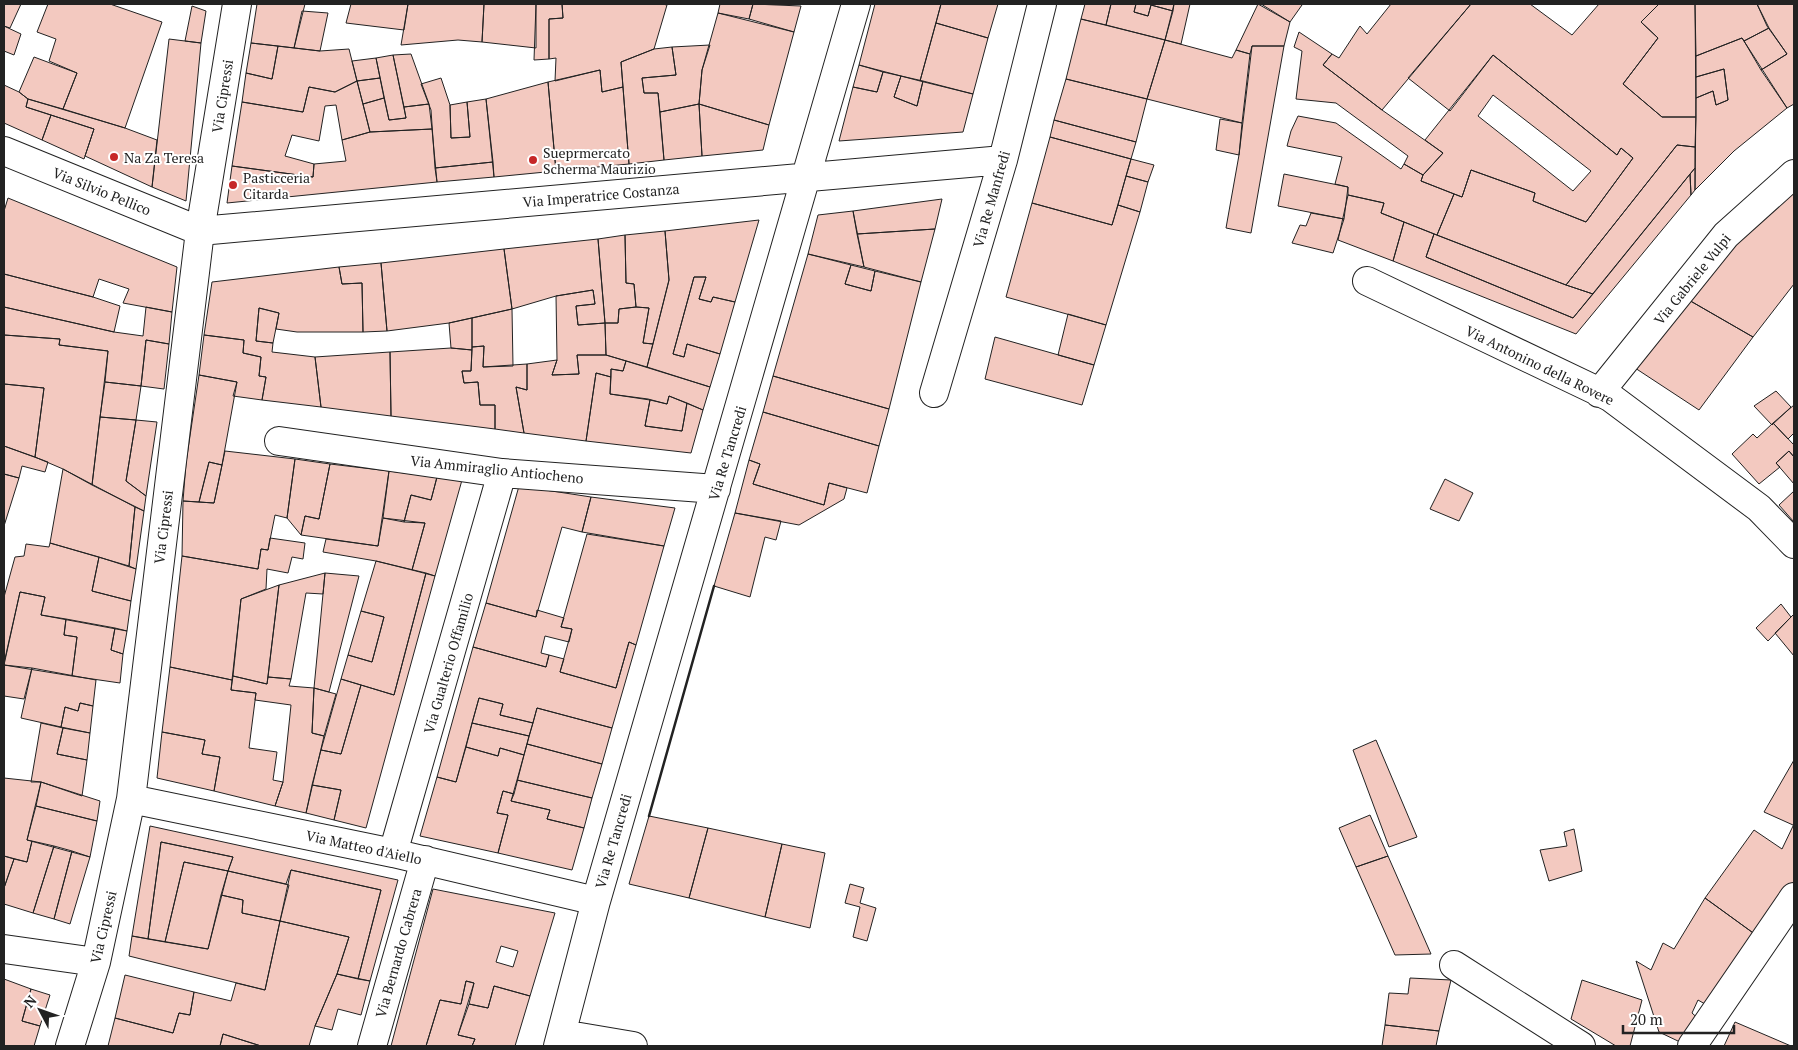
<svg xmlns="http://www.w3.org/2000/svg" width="1798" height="1050" font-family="'PT Serif',serif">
<rect width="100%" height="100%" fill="#fff"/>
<path fill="#f3c9c0" stroke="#222" fill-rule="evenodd" d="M4,4H21L10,28L4,26Z
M48,4H110L162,22L125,128L63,109L77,73L49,61L56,39L37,32Z
M257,4H305L294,48L251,43Z
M351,4H408L404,30L346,23Z
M408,4H484L482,42L458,40L401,45Z
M484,4H536V48L482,42Z
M536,4H562L563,18L549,19V59L534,60Z
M562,4H662L667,5L654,49L621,62L623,87L602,92L600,70L555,81L556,58L549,59V19L563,18Z
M720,4H753L749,19L718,13Z
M753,4L801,6L794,32L749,19Z
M875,4H941L920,81L859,65Z
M941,4H998L988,38L936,23Z
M1085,4H1111L1106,25L1081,19Z
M1111,4H1136L1134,12L1148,16L1151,5L1173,11L1165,40L1106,25Z
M1136,4H1174L1173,11L1151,5L1148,16L1134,12Z
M1174,4H1190L1181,44L1165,40Z
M1258,4L1290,22L1284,46H1252L1250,54L1236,50Z
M1261,4H1300L1302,5L1290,22Z
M1391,4H1471L1382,110L1323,65L1332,54L1339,58L1360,26L1367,34Z
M1471,4H1530L1572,35L1599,4H1659L1641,22L1658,38L1623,84L1662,117H1696L1695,147L1677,145L1566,285L1437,235L1454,194L1462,197L1471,170L1535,193L1533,201L1586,222L1633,158L1621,148L1617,155L1493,55L1450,111L1408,78Z
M1659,4H1695L1696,117H1662L1623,84L1658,38L1641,22Z
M1695,4H1757L1769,28L1744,41L1742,38L1696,56Z
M1757,4H1794V104L1787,108L1761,70L1787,54L1767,26Z
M192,6L206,11L201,43L185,41Z
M302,11L328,13L320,51L294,48Z
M718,13L794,32L769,125L699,104L702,70Z
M1081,19L1165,40L1147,99L1066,79Z
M936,23L988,38L973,94L920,81Z
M4,26L21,34L14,55L4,51Z
M1769,28L1787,54L1761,70L1744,41Z
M1299,32L1332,54L1323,65L1382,110L1443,153L1423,175L1404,164L1408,156L1336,103L1296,99L1302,51L1294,47Z
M1742,38L1787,108L1734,151L1695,190L1696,98L1713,91L1716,105L1728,100L1724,69L1696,77V56Z
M169,39L201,43L186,201L152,187Z
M1165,40L1232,58L1236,50L1250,54L1242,123L1147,99Z
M251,43L278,46L272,79L246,73Z
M710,45L702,70L699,104L660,112L658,93H644L642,78L676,75L672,47Z
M278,46L320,51L349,49L357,81L335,92L309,87L303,112L242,102L246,73L272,79Z
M1252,46H1284L1251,233L1226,228L1239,155Z
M672,47L676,75L642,78L644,93H658L664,160L629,164L621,62L654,49Z
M411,54L429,104L404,107L393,55Z
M393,55L406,118L389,120L376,58Z
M1493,55L1617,155L1621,148L1633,158L1586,222L1533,201L1535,193L1471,170L1462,197L1421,181L1423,175L1443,153L1425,140ZM1493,95L1591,171L1573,191L1478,116Z
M34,57L77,73L63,109L28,99L19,92Z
M376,58L380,78L357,81L352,61Z
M859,65L883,72L877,92L853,87Z
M1724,69L1728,100L1716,105L1713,91L1696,98V77Z
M600,70L602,92L623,87L629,164L556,171L548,82Z
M883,72L901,76L894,97L917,106L923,81L973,94L963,132L839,141L853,87L877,92Z
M901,76L923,81L917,106L894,97Z
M380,78L384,98L363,104L357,81Z
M441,78L450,105L451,138L470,137L467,102L486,99L493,162L435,168L431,110L421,84Z
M1066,79L1147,99L1136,142L1054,120Z
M357,81L370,132L342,140L336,105L325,106L319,141L292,135L285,156L314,164L313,177L232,166L242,102L303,112L309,87L335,92Z
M548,82L556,171L494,177L486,99Z
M4,85L19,92L28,99L26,107L51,115L42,140L4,123Z
M384,98L389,120L406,118L404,107L429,104L432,129L370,132L363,104Z
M28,99L125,128L157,140L152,187L85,156L94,129L26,107Z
M467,102L470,137L451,138L450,105Z
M699,104L769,125L763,150L702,156Z
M699,104L702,156L664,160L660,112Z
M51,115L94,129L84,159L42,140Z
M1298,116L1336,123L1401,169L1404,164L1423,175L1421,181L1454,194L1437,235L1381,213L1384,203L1348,195V187L1335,184L1342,157L1287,146L1291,131Z
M1220,119L1242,123L1239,155L1216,150Z
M1054,120L1136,142L1131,159L1050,137Z
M432,129L437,182L227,203L232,166L313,177L314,164L346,161L342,140L370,132Z
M1050,137L1131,159L1112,225L1032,203Z
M1677,145L1695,147V168L1593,294L1566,285Z
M1131,159L1154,165L1148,182L1126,176Z
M493,162L494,177L437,182L435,168Z
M1695,168V190L1691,195L1690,174Z
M1284,174L1348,187L1344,219L1278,206Z
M1690,174L1691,195L1576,334L1393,261L1404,222L1434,234L1426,257L1573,318Z
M1126,176L1148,182L1140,212L1118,205Z
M1794,187V284L1753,337L1687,299L1740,236Z
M1348,195L1384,203L1381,213L1404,222L1393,261L1338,240Z
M8,198L177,267L172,312L123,303L129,289L99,279L93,297L4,274V211Z
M942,199L935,229L857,234L853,211Z
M1032,203L1112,225L1118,205L1140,212L1106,325L1006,297Z
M853,211L864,267L808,254L818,215Z
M1311,213L1344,219L1333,253L1292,243L1300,225L1306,226Z
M759,220L735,302L713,297L711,302L699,299L706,277H694L673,354L684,357L687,344L720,354L710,387L647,367L669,280L665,231Z
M935,229L921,282L864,267L857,234Z
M665,231L669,280L653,344L643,343L649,308L636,307L634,284L626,283L625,235Z
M1434,234L1566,285L1593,294L1573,318L1426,257Z
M625,235L626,283L634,284L636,307L619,309L618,323H605L598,239Z
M598,239L605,323L578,325L576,306L595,304L593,290L556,296L512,309L504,249Z
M504,249L512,309L449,323L387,331L381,263Z
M808,254L851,265L845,284L871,291L875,271L921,282L889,409L773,376Z
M381,263L387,331L363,332L362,283L342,284L339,267Z
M851,265L875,271L871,291L845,284Z
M339,267L342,284L362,283L363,332H297L276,329L279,313L259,308L256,341L273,343L272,352L315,357L321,407L262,400L266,377L259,376L261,357L243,353L244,340L204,335L212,282Z
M4,274L93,297L120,306L114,332L4,307Z
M694,277H706L699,299L711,302L713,297L735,302L720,354L687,344L684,357L673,354Z
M593,290L595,304L576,306L578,325L605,323L606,355H577L579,374L552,375L557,360L556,296Z
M1687,299L1753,337L1699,410L1632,366Z
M4,307L114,332L143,336L146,307L172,312L169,344L146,340L141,386L105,382L108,351L59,345L60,339L4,335Z
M636,307L649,308L643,343L653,344L647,367L606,355L605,323H618L619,309Z
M259,308L279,313L273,343L256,341Z
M512,309L513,366L483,367L484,346L472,347V318Z
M1068,314L1106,325L1094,365L1058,355Z
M472,318V350L451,348L449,323Z
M4,335L60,339L59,345L108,351L92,485L63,469L35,457L44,388L4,384Z
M204,335L244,340L243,353L261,357L259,376L266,377L262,400L233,396L237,382L199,375Z
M995,337L1094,365L1082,405L985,379Z
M146,340L169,344L164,389L141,386Z
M484,346L483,367L527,364V390L516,387L524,433L495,429V405H480L478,382L464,383L462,371H471L472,347Z
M451,348L472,350L471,371H462L464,383L478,382L480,405H495V429L391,416L390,352Z
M390,352L391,416L321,407L315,357Z
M577,355H606L626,361L623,371L611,369V377L596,373L586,441L524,433L516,387L527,390V364L557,360L552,375L579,374Z
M626,361L710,387L703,410L669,396L667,404L648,399L610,394L611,369L623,371Z
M596,373L611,377L610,394L650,400L645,426L682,431L687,403L703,410L691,453L586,441Z
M199,375L237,382L222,465L209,462L199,502L183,501L186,463Z
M773,376L889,409L879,446L763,412Z
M105,382L141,386L136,420L100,417Z
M4,384L44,388L35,457L4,446Z
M1776,391L1791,407L1772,425L1754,406Z
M669,396L687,403L682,431L645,426L650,400L667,404Z
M1794,405V433L1788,439L1773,423Z
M763,412L879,446L867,493L829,483L824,505L753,484L760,464L749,460Z
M100,417L136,420L126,481L146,496L144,511L92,485Z
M136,420L157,422L146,496L126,481Z
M1773,423L1794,445V457L1789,451L1776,463L1780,467L1759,484L1732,454L1753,434L1757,438Z
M4,446L48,462L45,472L22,466L19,478L4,474Z
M225,451L295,459L287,518L275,515L268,550L261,549L258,569L182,556L183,501L214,503Z
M1789,451L1794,457V484L1776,463Z
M295,459L330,464L319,519L305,516L301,535L287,518Z
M749,460L760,464L753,484L824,505L829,483L847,488L844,499L799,525L735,513Z
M209,462L222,465L214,503L199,502Z
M330,464L389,471L378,546L301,535L305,516L319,519Z
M63,469L135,507L129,566L50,543Z
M389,471L437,477L431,500L411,495L404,522L383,518Z
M4,474L19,478L4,526Z
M437,477L462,480L435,576L412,570L425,523L404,522L411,495L431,500Z
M1445,479L1473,493L1459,521L1430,509Z
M519,486L591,497L582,532L562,527L536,617L486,603Z
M1794,491V522L1779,505Z
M591,497L675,508L664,546L582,532Z
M135,507L144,511L136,569L129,566Z
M735,513L781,521L776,540L765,537L750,597L714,586Z
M383,518L425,523L412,570L376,561L323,552L326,539L378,546Z
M587,534L664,546L636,645L629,642L616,688L560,672L572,629L561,627Z
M270,538L305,543L303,559L292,557L288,573L267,569L266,589L241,599L232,680L170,667L182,556L258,569L261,549L268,550Z
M50,543L99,557L92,591L131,601L127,631L41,615L45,597L20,592L4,663V597L15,557L24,556L26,544L49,547Z
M99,557L136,569L131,601L92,591Z
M376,561L426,573L394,695L341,679L348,655L372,662L384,617L361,611Z
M325,573L359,576L329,692L314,688Z
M325,573L323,594L306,593L291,679L268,677L279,585Z
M426,573L435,576L366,828L334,820L341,790L312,785L321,750L341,754L361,685L394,695Z
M279,585L267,684L233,676L241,599Z
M20,592L45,597L41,615L66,619L64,635L77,637L72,676L4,665Z
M486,603L536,617L537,610L564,618L561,627L572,629L569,642L545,636L541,653L549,655L546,667L473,647Z
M1781,604L1791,617L1768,641L1756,628Z
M361,611L384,617L372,662L348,655Z
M1794,614V656L1775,633Z
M66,619L115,628L111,650L123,654L120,683L72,676L77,637L64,635Z
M115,628L127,631L123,654L111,650Z
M629,642L636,645L612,728L537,708L533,723L500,715L503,704L479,698L456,782L437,777L473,647L546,667L549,655L564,659L560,672L616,688Z
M4,665L32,668L24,699L4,696Z
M170,667L232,680L231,690L256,693L249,748L277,752L273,780L283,782L275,806L214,791L220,757L202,754L205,740L162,732Z
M32,668L96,680L93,706L80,703L78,711L65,707L61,727L21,718Z
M233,676L267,684L268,677L291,679L289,686L314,688L312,733L324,736L306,813L275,806L283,782L291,705L255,700L256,693L231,690Z
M341,679L361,685L341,754L321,750Z
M314,688L336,694L324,736L312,733Z
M479,698L503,704L500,715L533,723L529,736L472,723Z
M80,703L93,706L90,733L61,727L65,707L78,711Z
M537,708L612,728L602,764L527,744Z
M41,723L63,728L57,754L87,760L82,796L41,782H31Z
M472,723L529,736L524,755L500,748L498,756L466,747Z
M63,728L90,733L87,760L57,754Z
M162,732L205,740L202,754L220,757L214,791L157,778Z
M1376,740L1417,837L1389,847L1353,750Z
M527,744L602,764L592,798L517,780Z
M466,747L498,756L500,748L524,755L514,794L503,791L497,813L508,815L498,853L420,836L437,777L456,782Z
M1794,760V824L1793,825L1764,812Z
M4,778L41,782L27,840L32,841L27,862L4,856Z
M517,780L592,798L584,828L547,819L550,810L511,801Z
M41,782L100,801L97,821L36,806Z
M312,785L341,790L334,820L306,813Z
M503,791L514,794L511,801L550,810L547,819L584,828L572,870L498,853L508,815L497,813Z
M36,806L97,821L90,857L27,840Z
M1370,815L1388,856L1356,867L1339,828Z
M649,816L708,828L689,898L629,884Z
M1794,824V881L1756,935L1705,898L1754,830L1782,849Z
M150,826L398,880L370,981L358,979L381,890L291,870L286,884L228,871L233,857L161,842L148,939L132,936Z
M708,828L782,844L765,917L689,898Z
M1574,829L1582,871L1549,881L1540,850L1567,846L1564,832Z
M32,841L54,846L33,913L4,904V888L14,859L27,862Z
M161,842L233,857L228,871L184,862L165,942L148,939Z
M782,844L825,853L810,928L765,917Z
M54,846L72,851L54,919L33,913Z
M72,851L90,857L70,924L54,919Z
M4,856L14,859L4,888Z
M1388,856L1431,954L1395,955L1356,867Z
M184,862L228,871L208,949L165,942Z
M291,870L381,890L358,979L337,974L349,937L280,921Z
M228,871L289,885L280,921L242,913L243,900L221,895Z
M850,884L864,888L860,903L876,908L867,941L853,937L860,907L845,903Z
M433,889L555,913L530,996L494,986L488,1008L469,1004L474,983L466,981L461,1004L440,1000L426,1046H391ZM501,946L518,951L513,967L496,962Z
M221,895L243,900L242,913L280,921L265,990L129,956L132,936L208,949Z
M1705,898L1756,935L1712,1008L1698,1000L1692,1013L1702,1022L1680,1042L1659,1032L1636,961L1651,970L1663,943L1674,949Z
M280,921L349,937L337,974L315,1026L309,1046H261L223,1034L220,1046H108L115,1018L173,1033L179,1013L190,1015L194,992L231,1001L236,983L265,990Z
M337,974L370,981L361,1015L338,1009L332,1030L315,1026Z
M125,975L194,992L190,1015L179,1013L173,1033L115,1018Z
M1410,978L1451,980L1439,1031L1385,1025L1389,993L1408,994Z
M4,979L31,989L22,1021L40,1026L34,1046H4Z
M1582,980L1642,1000L1630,1046H1616L1571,1019Z
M466,981L474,983L458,1035L475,1039L472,1046H426L440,1000L461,1004Z
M494,986L530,996L515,1046H472L475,1039L458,1035L469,1004L488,1008Z
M31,989L50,995L40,1026L22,1021Z
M1735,1022L1791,1046H1724Z
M1385,1025L1439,1031L1436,1046H1382Z
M223,1034L261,1046H220Z"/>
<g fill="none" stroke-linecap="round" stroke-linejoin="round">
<g stroke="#222" stroke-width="30">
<path id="minor" d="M4,151L200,231L1003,160
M1367,281L1610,397L1759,508L1794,544
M934,393L1003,160L1042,4
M1599,393L1726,235L1794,174
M279,441L502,473L716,489
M131,799L393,853L596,901
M393,853L502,473
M4,949L96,962
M1454,965L1581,1046
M562,1034L633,1046
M70,1046L96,962L131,799L200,231L237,4
M372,1046L425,860
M558,1046L596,901L856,4
M1692,1046L1794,897"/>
</g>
<use href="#minor" stroke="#fff" stroke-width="28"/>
<path stroke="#222" stroke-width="2.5" d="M649,816L714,586"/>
</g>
<g fill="#c62828" stroke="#fff" stroke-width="2">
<circle cx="114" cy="157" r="5"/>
<circle cx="533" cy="160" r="5"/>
<circle cx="233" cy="185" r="5"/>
</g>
<g text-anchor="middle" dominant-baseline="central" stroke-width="4" stroke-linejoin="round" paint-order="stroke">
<g font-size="14" fill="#222" stroke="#fff">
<text transform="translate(222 96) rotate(-81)">Via Cipressi</text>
<text transform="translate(102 191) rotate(22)">Via Silvio Pellico</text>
<text transform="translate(601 195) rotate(-5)">Via Imperatrice Costanza</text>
<text transform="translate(991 199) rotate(-74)">Via Re Manfredi</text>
<text transform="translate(1692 279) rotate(-51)">Via Gabriele Vulpi</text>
<text transform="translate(1540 365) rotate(26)">Via Antonino della Rovere</text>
<text transform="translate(727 453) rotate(-73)">Via Re Tancredi</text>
<text transform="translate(497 469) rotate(6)">Via Ammiraglio Antiocheno</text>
<text transform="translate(163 527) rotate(-83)">Via Cipressi</text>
<text transform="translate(448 663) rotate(-74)">Via Gualterio Offamilio</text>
<text transform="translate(613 841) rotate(-74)">Via Re Tancredi</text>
<text transform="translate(364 847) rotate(12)">Via Matteo d'Aiello</text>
<text transform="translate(103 927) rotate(-77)">Via Cipressi</text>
<text transform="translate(398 953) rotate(-74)">Via Bernardo Cabrera</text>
</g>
<g font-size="14" fill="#222" stroke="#fff" text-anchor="start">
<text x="543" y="152">Sueprmercato<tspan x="543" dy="16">Scherma Maurizio</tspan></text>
<text x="124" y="157">Na Za Teresa</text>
<text x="243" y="177">Pasticceria<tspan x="243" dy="16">Citarda</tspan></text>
</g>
</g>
<rect width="1798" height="1050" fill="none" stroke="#222222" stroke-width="10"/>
<g transform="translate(40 1010) rotate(311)" stroke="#ffffff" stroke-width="4" paint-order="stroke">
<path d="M0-4L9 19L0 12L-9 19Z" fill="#222222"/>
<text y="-8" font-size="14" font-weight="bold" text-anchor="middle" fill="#222222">N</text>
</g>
<path d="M1623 1025v8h111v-8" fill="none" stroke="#222222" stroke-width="2.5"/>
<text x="1630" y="1025" font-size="15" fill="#222222" stroke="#ffffff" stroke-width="4" paint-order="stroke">20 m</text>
</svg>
